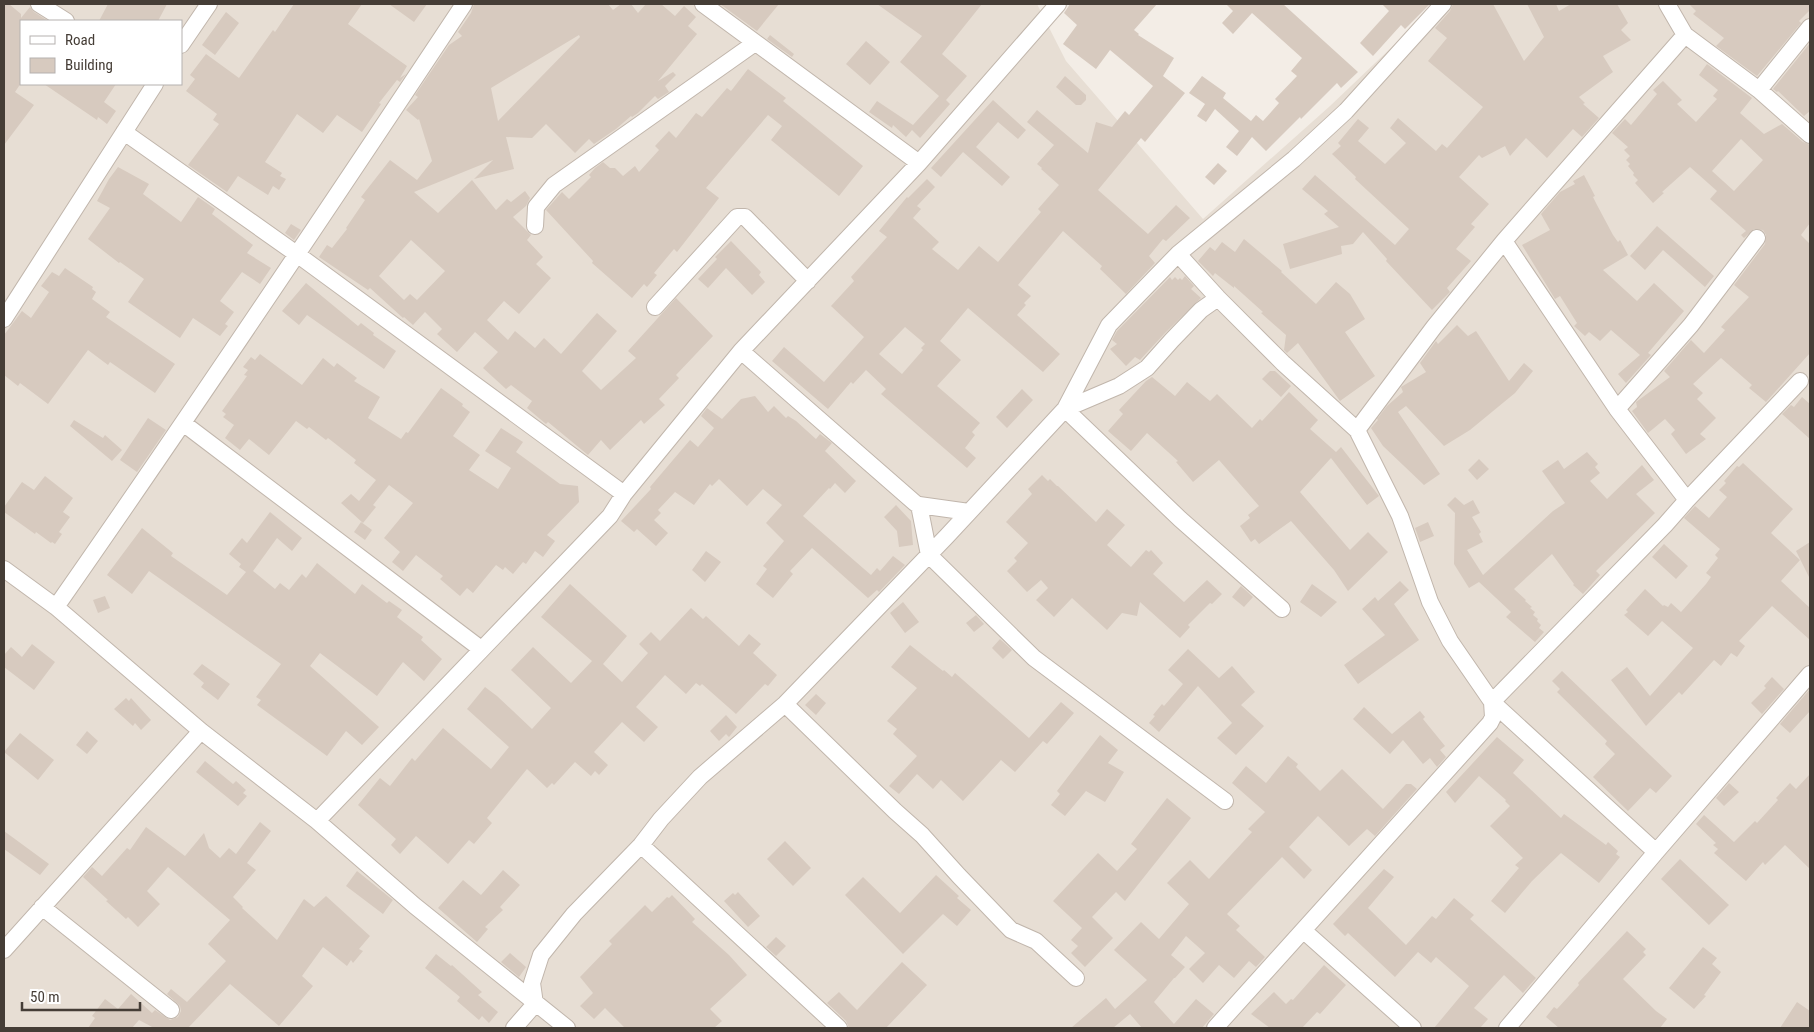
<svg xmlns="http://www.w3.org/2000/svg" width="1814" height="1032" font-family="'Roboto Condensed',sans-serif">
<rect width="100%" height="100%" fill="#f3ede6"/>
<path fill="#e7ded4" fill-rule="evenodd" d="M4,4H1037L1066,61L1203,219L1330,106L1437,4H1810V1028H4ZM21,21H181V84H21Z"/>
<path fill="#d7cabf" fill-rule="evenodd" d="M4,4H9L21,14V18L30,7L34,12L48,21H21V83L15,92L34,105L4,145Z
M108,4H167L158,21H99Z
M294,4H362L348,24L407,66L400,78L406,74L400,82L397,80L379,103L381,104L362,132L337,115L323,133L297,114L265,162L282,173L280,176L286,179L279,190L273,186L268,195L238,176L227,192L188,165L219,124L213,120L217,114L186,91L195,79L190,75L206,54L239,78L273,30L275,32Z
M389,4H427L414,22Z
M474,4H608L613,10L621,4H631L638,13L646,4H661L675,16L684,6L696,17L688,26L697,34L658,81L673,72L676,75L665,86L669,92L658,99L655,96L638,113L632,117L631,116L616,129L594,144L589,139L575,153L546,124L532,138L506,137L514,169L474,179L493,160L414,192L438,213L472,180L496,210L507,199L511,202L525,191L530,198L526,206L513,217L531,235L527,240L543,257L536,264L551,278L519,314L504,301L487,320L508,340L515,331L535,348L544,338L561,354L597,313L617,331L582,371L601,390L636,358L628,351L676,298L713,336L676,375L679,378L659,399L665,405L644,424L641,420L610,450L601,440L588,455L548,422L546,424L527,408L532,401L511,385L506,389L483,368L498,352L475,332L457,352L437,334L442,329L425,312L413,325L404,317L403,318L370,288L368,290L319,257L327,245L332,248L347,229L346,228L365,200L361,197L390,160L417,180L432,161L419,119L418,120L406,110L418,97L415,95L449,45L462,36L458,32L471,13ZM579,35L580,37L498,121L491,88ZM411,240L445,271L417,300L410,294L404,300L379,276Z
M720,4H779L757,31Z
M877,4H982L942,54L967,76L946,100L950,104L920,138L912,130L906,137L893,125L892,128L869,112L877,101L913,125L939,96L900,62L922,36Z
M1070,4H1157L1134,30L1139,34L1138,35L1174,58L1163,76L1185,93L1145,142L1141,138L1098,190L1148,234L1176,205L1190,218L1166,241L1163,239L1149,256L1155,263L1126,294L1100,269L1102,266L1063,231L1018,285L1031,296L1024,303L1026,305L1017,315L1060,354L1043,372L968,308L940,341L961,360L937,386L980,423L972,432L975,435L965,448L976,458L967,468L881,394L886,389L866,370L853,384L851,382L828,409L772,361L784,347L824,382L864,337L831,306L854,281L851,277L887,237L879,231L907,197L908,198L927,179L935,187L917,206L921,209L913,218L939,242L932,249L958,270L979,246L998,262L1041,212L1038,209L1059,185L1041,169L1042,168L1037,164L1054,145L1027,122L1037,110L1088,153L1096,122L1112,127L1125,111L1129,115L1153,86L1110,50L1096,69L1063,44L1077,25L1064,13ZM905,327L925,344L921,348L923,350L902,374L879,354Z
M1226,4H1283L1358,72L1341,88L1337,83L1301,119L1300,117L1266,151L1252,137L1237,156L1226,147L1239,131L1215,109L1206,122L1197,116L1205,104L1189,93L1202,76L1226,93L1223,98L1251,121L1256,115L1263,121L1279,103L1275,99L1297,76L1291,71L1302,58L1252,13L1233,34L1222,23L1233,11Z
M1382,4H1430L1405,29L1401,25L1373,56L1360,43L1389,11Z
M1453,4H1493L1524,61L1544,37L1527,4H1556L1559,11L1571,4H1617L1628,23L1621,30L1631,40L1603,56L1613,72L1579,97L1585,103L1583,104L1599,118L1582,137L1573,129L1547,158L1526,138L1510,156L1505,146L1482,158L1479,155L1459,177L1489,204L1471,224L1475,227L1456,249L1471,261L1447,288L1450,292L1432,310L1386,261L1387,259L1363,232L1353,244L1341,246L1342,254L1290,269L1283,244L1339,227L1324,214L1328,211L1302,189L1315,175L1395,245L1409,229L1355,179L1356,177L1332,154L1341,146L1338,143L1358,119L1369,128L1358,141L1385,164L1406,143L1390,128L1398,118L1436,151L1442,144L1447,148L1483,107L1428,61L1447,38L1435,28L1450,11Z
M1689,4H1810V10L1799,21L1801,23L1757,76L1716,46L1724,38L1693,14L1696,11Z
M226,12L239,23L215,55L202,45Z
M770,35L794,54L792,57L767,39Z
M866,41L890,62L870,85L846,64Z
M1810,43V111L1804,116L1778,91L1777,92L1773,89Z
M1707,64L1752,98L1740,113L1764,134L1782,124L1803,142L1810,145V223L1801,235L1810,244V353L1766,402L1749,388L1752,385L1721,358L1693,384L1703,393L1697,399L1716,418L1700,434L1706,439L1686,454L1671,434L1675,430L1665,419L1648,433L1632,411L1637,407L1636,402L1670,377L1664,371L1691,340L1704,353L1725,330L1721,327L1749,297L1734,285L1765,244L1766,235L1763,230L1754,229L1744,238L1741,235L1746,231L1710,199L1717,191L1690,167L1662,192L1664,193L1653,203L1635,183L1638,180L1633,175L1634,173L1628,166L1630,164L1626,160L1630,156L1624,150L1628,147L1612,133L1625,119L1631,125L1657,94L1653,90L1663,81L1682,100L1677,104L1696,122L1717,99L1713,96L1718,90L1699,75ZM1741,139L1763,160L1734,191L1712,171Z
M748,69L786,98L783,101L863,166L839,196L771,140L782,126L768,115L706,188L719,198L677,252L674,249L654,273L657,275L647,287L644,284L632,298L592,263L593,261L546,210L562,192L569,199L591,177L589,175L595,168L603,162L610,168H615L623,176L635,166L639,172L659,150L655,146L669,131L676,138L696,113L702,117L727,88L731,91Z
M1065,76L1086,95V100L1081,105H1076L1056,87Z
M44,84H116L104,102L116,111L107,124L98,117L97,120Z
M993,100L1026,130L1018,139L998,122L976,147L1010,177L1002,186L963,152L941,177L931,168Z
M1218,163L1227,171L1214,185L1205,177Z
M118,167L149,184L143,194L181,222L198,197L215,209L212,214L253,245L247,253L271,268L260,284L242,272L220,301L234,312L225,324L228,326L220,336L193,318L180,338L128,302L144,279L120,262L119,263L88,239L110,208L97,201L109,179Z
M1584,175L1595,196L1593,197L1597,205L1613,235L1618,242L1620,240L1628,255L1603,270L1637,301L1654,283L1684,311L1648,353L1651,355L1626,383L1618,374L1640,355L1611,330L1600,341L1589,332L1585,336L1574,326L1577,323L1560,296L1555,299L1522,245L1550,230L1541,214L1560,192L1575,184L1573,181Z
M291,224L301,230L294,240L285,233Z
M1657,226L1714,276L1705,287L1663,250L1645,270L1630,256Z
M1244,239L1282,271L1281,272L1316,304L1336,282L1350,294L1365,319L1345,332L1375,376L1340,401L1298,343L1287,353L1284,350L1286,335L1261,313L1263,312L1234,286V288L1215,273L1213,276L1198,261L1210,247L1215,251L1222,242L1235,252Z
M731,241L761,272L759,275L765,282L752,295L726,268L708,288L698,279L717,259L715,257Z
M65,268L93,287L92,289L96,292L92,299L110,312L106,317L175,364L155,393L110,362L108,365L88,350L48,404L20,383L18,386L4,375V335L22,311L31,318L49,292L41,286L52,272L59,276Z
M1185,276L1194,286L1191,289L1201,298L1165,333L1140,360L1135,357L1126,366L1110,349L1117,344L1112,340L1117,331L1170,277L1172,280L1175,277L1178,280L1180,278L1182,280Z
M306,283L358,326L361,323L374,333L373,335L396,351L384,369L307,315L299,325L282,311Z
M1457,325L1468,336L1476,331L1509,381L1524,363L1533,371L1515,393L1470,430L1444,446L1406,406L1398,412L1440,474L1424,485L1383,446L1371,428L1378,420L1377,419L1387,406L1403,392L1401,387L1426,372L1420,363L1436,341L1438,344Z
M260,354L302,385L323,358L334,367L337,363L357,378L354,381L380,397L368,418L401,439L406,432L408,433L441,388L463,404L462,406L470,412L453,436L480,455L469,470L498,489L511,468L485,451L501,428L523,442L516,452L560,484L578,486L579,502L547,535L555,541L543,557L535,551L526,564L523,562L513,574L505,567L503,570L496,565L473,593L467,588L460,596L440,579L443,576L416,555L403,571L392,562L400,552L384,538L413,503L389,485L373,505L376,507L363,523L341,503L351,494L359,501L376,480L354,463L356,460L328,438L326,440L309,427L307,429L296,421L269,455L249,439L240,450L225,438L234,425L223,417L226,414L222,411L247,376L244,375L248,370L243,367L251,357L255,360Z
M1270,371H1275L1291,386L1281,397L1262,379Z
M1152,377L1175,396L1187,382L1210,401L1217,394L1252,428L1260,419L1262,421L1289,392L1318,420L1310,429L1336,452L1341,447L1379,496L1367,505L1331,458L1300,492L1350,550L1368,532L1388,552L1348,591L1334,570L1291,521L1259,544L1255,539L1251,542L1240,526L1250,518L1248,515L1259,506L1219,460L1193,482L1176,462L1178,461L1147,433L1131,451L1108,431L1123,414L1119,410L1146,381Z
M1022,389L1033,400L1007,428L996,417Z
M755,396L768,412L774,406L786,418L788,416L796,421L816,439L820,434L832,443L825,451L856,481L845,493L835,483L830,489L829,488L803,516L871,575L877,568L880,571L893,556L905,565L879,592L877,590L868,598L812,548L790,571L793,574L773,598L756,584L767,569L763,566L784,541L766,523L782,505L763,489L747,506L719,479L712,486L710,484L694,505L675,492L658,510L661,513L654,520L668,533L656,546L637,529L634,532L621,521L651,489L650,487L690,440L698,447L714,428L701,416L707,408L722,419L741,399Z
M1802,397L1810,404V439L1782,414L1791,405L1794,407Z
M148,418L166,430L137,472L120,460Z
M74,420L103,438L105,435L122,450L112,461L70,426Z
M1587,452L1598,464L1595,467L1600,473L1590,481L1607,499L1642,465L1654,480L1636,494L1655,513L1596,571L1600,575L1583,594L1573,585L1574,584L1552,554L1514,589L1526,600L1525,601L1532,607L1530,608L1535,612L1533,615L1538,619L1537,621L1541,625L1539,628L1544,632L1535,642L1506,617L1511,612L1479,582L1469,588L1454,564L1455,513L1447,505L1455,497L1464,505L1473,500L1480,513L1472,517L1481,532L1479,534L1483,542L1467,550L1483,575L1553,511L1565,503L1542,471L1558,460L1564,469Z
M1479,459L1489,469L1477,480L1468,470Z
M1743,463L1793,509L1771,533L1800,560L1781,581L1810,608V640L1772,606L1739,641L1745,646L1737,657L1731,653L1721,666L1714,660L1682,695L1679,692L1646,726L1611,680L1627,667L1650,696L1693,648L1662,621L1648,636L1624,615L1628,612L1626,610L1645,589L1663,606L1664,605L1668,607L1671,603L1681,612L1706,584L1711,577L1706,573L1718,558L1715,555L1720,549L1684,518L1695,506L1709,518L1727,497L1719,490L1726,483L1724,481L1737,466L1739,467Z
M1042,475L1048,481L1050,479L1057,486H1058L1096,522L1107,509L1125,525L1107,545L1131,567L1146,550L1149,552L1151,550L1163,563L1153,574L1184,602L1207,580L1222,594L1212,604L1210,603L1188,625L1190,627L1180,638L1140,602L1137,616L1122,613L1107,630L1072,598L1054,617L1036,600L1048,588L1041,580L1027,592L1007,571L1017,561L1014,558L1028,543L1006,522L1032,494L1028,489Z
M45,476L73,498L63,512L70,517L59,532L62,534L55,544L52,542L51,543L36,532L35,534L4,512V507L22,482L34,490Z
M896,505L911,521L913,545L899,547L897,531L884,517Z
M270,512L302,538L292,551L277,538L253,571L275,589L280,583L289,590L302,574L306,578L317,563L355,594L362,584L387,603L389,601L402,610L397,617L423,637L421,640L442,659L424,681L403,662L377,696L320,653L310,666L379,727L362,745L346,731L327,756L257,705L261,700L256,697L281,664L149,571L132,594L107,575L142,528L173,553L171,556L227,595L246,572L239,567L241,564L229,554L242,538L247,543Z
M361,522L372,530L365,540L354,532Z
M1428,522L1434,536L1420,542L1415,528Z
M1810,542V579L1796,551Z
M1664,544L1688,566L1676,579L1652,557Z
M706,551L721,562L705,582L692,570Z
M1400,581L1409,590L1394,604L1419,640L1358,684L1344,665L1385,635L1362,609L1375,597L1378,601Z
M570,584L627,636L603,664L622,682L648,653L639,644L651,632L660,641L691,608L703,619L706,616L739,646L749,634L761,644L753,653L777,675L768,686L765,684L736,714L702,684L700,686L696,683L686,694L665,675L636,707L658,727L644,742L622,722L594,752L608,765L599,775L595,771L591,776L575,762L554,785L552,783L547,788L527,769L487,818L492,823L474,844L469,840L448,864L416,836L400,854L391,845L396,839L358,805L380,778L390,786L412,758L415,761L443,728L491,769L509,747L467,709L485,687L497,696L532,729L551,708L511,670L533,647L571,683L592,661L541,617Z
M1312,584L1337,602L1321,617L1300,602Z
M1241,586L1253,597L1244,607L1232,597Z
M105,596L110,608L98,613L93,600Z
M903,602L919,622L905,633L890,613Z
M976,615L984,624L974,632L966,623Z
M1000,639L1012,650L1003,659L992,648Z
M32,644L55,662L34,690L4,667V655L11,647L22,657Z
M910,645L943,671L944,670L952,677L955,673L1029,738L1061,702L1074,713L1047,744L1043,741L1015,772L1001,760L963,801L941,780L933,789L917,774L899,794L889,786L917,756L893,734L897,729L887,721L917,688L891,667Z
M1188,649L1219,678L1232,666L1255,692L1241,705L1264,726L1236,755L1217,738L1232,723L1198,686L1159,732L1149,723L1155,716L1153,715L1162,704L1164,706L1183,684L1168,670Z
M202,664L230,684L218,700L201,687L204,683L193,674Z
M1562,671L1672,776L1656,793L1650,788L1628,811L1593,777L1615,754L1605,744L1607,741L1557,692L1560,689L1552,681Z
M1772,677L1784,689L1762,714L1751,703L1766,688L1764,686Z
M1810,689V711L1790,733L1780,724Z
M816,694L826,703L816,715L805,705Z
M126,698L129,701L131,698L151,720L141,730L135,723L133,726L114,709Z
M1364,707L1392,734L1420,711L1425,717L1423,719L1445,746L1440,750L1446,757L1437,767L1430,758L1423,764L1403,740L1390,754L1353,719Z
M726,715L737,727L729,737L726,734L719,741L710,731Z
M87,731L98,741L87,754L76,745Z
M20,733L54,760L38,780L4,752Z
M1100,735L1118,750L1108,763L1124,772L1105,802L1086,791L1065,816L1051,805L1060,794L1057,791Z
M1497,737L1524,760L1513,773L1561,818L1564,814L1606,845L1608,842L1618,851L1616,854L1620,857L1599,883L1561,853L1532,881L1505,913L1491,901L1519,868L1515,865L1523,858L1490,826L1510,806L1505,801L1506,800L1479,776L1455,803L1446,792Z
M1288,756L1298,764L1296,767L1320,791L1342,769L1383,809L1406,784H1411L1417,789L1375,836L1367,829L1349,846L1318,816L1289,847L1312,870L1304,879L1282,857L1227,914L1240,926L1236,930L1265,957L1256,967L1249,961L1234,978L1219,965L1203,983L1189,969L1205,953L1186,936L1171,955L1185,967L1175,978H1174L1154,1002L1174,1024L1196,999L1214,1014L1202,1028H1142L1130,1014L1113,1028H1071L1106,998L1115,1009L1147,980L1114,950L1141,922L1159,939L1189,904L1167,883L1190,860L1209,879L1252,832L1248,829L1265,812L1232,783L1246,766L1266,783Z
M205,761L233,784L236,781L246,790L243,793L247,796L238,806L196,772Z
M1810,774V869L1785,845L1765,865L1763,862L1746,881L1714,853L1718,849L1713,845L1716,843L1696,824L1704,815L1734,842L1755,821L1757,823L1778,800L1776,798L1790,783L1796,789Z
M1729,783L1739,792L1724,806L1716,798Z
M1167,798L1191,818L1125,901L1116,892L1092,917L1113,938L1085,967L1071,953L1078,946L1071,940L1082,928L1053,901L1098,853L1117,871L1137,849L1131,844Z
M260,822L271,831L247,863L256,870L233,897L243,907L242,908L277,940L304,899L314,907L326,896L370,936L359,949L363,951L353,963L351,960L347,966L323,947L302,976L313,986L279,1026L230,984L188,1028H154L139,1020L132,1028H88L95,1018L92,1016L105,999L118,1009L131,994L152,1013L155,1010L170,1020L178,1017L181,1011L180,1006L167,994L171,989L187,1002L226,961L208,944L230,920L168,867L147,891L160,904L138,927L128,917L126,919L106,901L108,900L83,877L92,867L102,876L127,848L130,850L146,827L185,856L204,833L209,848L220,858L229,848L236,854Z
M4,831L49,864L40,875L4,849Z
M785,841L811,868L793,886L767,859Z
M1680,859L1729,905L1709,925L1661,879Z
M1384,869L1394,877L1368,908L1406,945L1432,916L1436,919L1454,898L1474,915L1470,919L1536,978L1523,993L1504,975L1474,1008L1488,1019L1480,1028H1434L1469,986L1436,957L1431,963L1418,952L1395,977L1348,933L1345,936L1333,924Z
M503,870L520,885L500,907L503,910L485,927L488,929L477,942L438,908L463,880L481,895Z
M357,871L393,900L383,914L346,886Z
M936,875L959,896L957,898L971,910L957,926L943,914L903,954L845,895L863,877L900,913Z
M738,892L760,916L748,927L724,901L733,893L735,895Z
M672,895L695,919L692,922L729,955L747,975L710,1009L722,1021L714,1028H625L605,1008L594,1019L580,1006L593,993L580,977L612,944L609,941L645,905L652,912L667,897L669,898Z
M1627,931L1646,949L1643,952L1646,955L1623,979L1656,1011L1667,1019L1660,1028H1559L1546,1017L1554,1007L1557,1009L1579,985L1578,983Z
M776,937L786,946L776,956L766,947Z
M1703,947L1717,958L1712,964L1721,972L1704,995L1706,996L1694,1009L1669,988Z
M510,953L526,967L519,977L501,962Z
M436,954L451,966L452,965L482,992L478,995L498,1012L489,1023L482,1016L479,1020L457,1001L460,997L425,968Z
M902,962L927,985L886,1028H849L846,1021L827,1003L839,992L857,1010Z
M1324,965L1346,985L1320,1014L1317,1012L1302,1028H1270L1251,1014L1274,992L1286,1004L1291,999L1293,1000Z
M1797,1002L1810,1011V1028H1780Z"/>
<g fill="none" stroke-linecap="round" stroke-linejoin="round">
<g stroke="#c1b6ac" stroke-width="18">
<path id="minor" d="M39,4L66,21
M703,4L919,163
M1667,4L1685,35L1759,90L1810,135
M181,45L209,4
M1759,90L1810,27
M124,132L298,255L624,494
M535,226L536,207L554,185L755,43
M1178,254L1218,298L1283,363L1357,430L1400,516L1430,602L1450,641L1492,702L1656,852
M1218,298L1201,310L1172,340L1147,368L1119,386L1065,409L1180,519L1282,609
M655,307L737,217H745L808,281
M4,319L155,84
M741,351L915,503L919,505L969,512
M1617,409L1691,325L1757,238
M183,423L481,649
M1357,430L1434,327L1504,241L1685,35
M1687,500L1800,381
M919,505L929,555L1034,658L1225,801
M4,569L56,607L201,731L317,821L610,516L624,494L741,351L919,163L1058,4
M56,607C195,408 330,206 464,4
M785,704L895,811L922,835L959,876L1011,930L1036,941L1076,978
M317,821L415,906L567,1028
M641,845L839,1028
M42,907L171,1010
M1304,931L1413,1028
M4,950L201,731
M514,1028L535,1004L532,983L541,955L574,914L641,845L661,819L700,777L785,704L947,536L1065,409L1109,325L1178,254L1294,159L1346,111L1443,4
M1215,1028L1490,723L1493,717L1492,702L1665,525L1687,500L1617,409L1504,241
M1507,1028L1656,852L1810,674"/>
</g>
<use href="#minor" stroke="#fff" stroke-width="16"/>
</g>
<rect width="1814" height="1032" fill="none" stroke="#453d36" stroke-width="10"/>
<rect x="20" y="20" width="162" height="65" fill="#ffffff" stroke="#b5b1af"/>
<rect x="30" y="36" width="25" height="8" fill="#ffffff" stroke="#b5b1af"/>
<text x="65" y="45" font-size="15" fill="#453d36">Road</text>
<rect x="30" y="58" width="25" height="15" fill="#d7cabf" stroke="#b5b1af"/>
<text x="65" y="70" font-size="15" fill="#453d36">Building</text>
<path d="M22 1002v8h118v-8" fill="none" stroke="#453d36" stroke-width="2.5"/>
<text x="30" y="1002" font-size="15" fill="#453d36" stroke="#ffffff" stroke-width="4" paint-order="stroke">50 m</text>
</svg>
